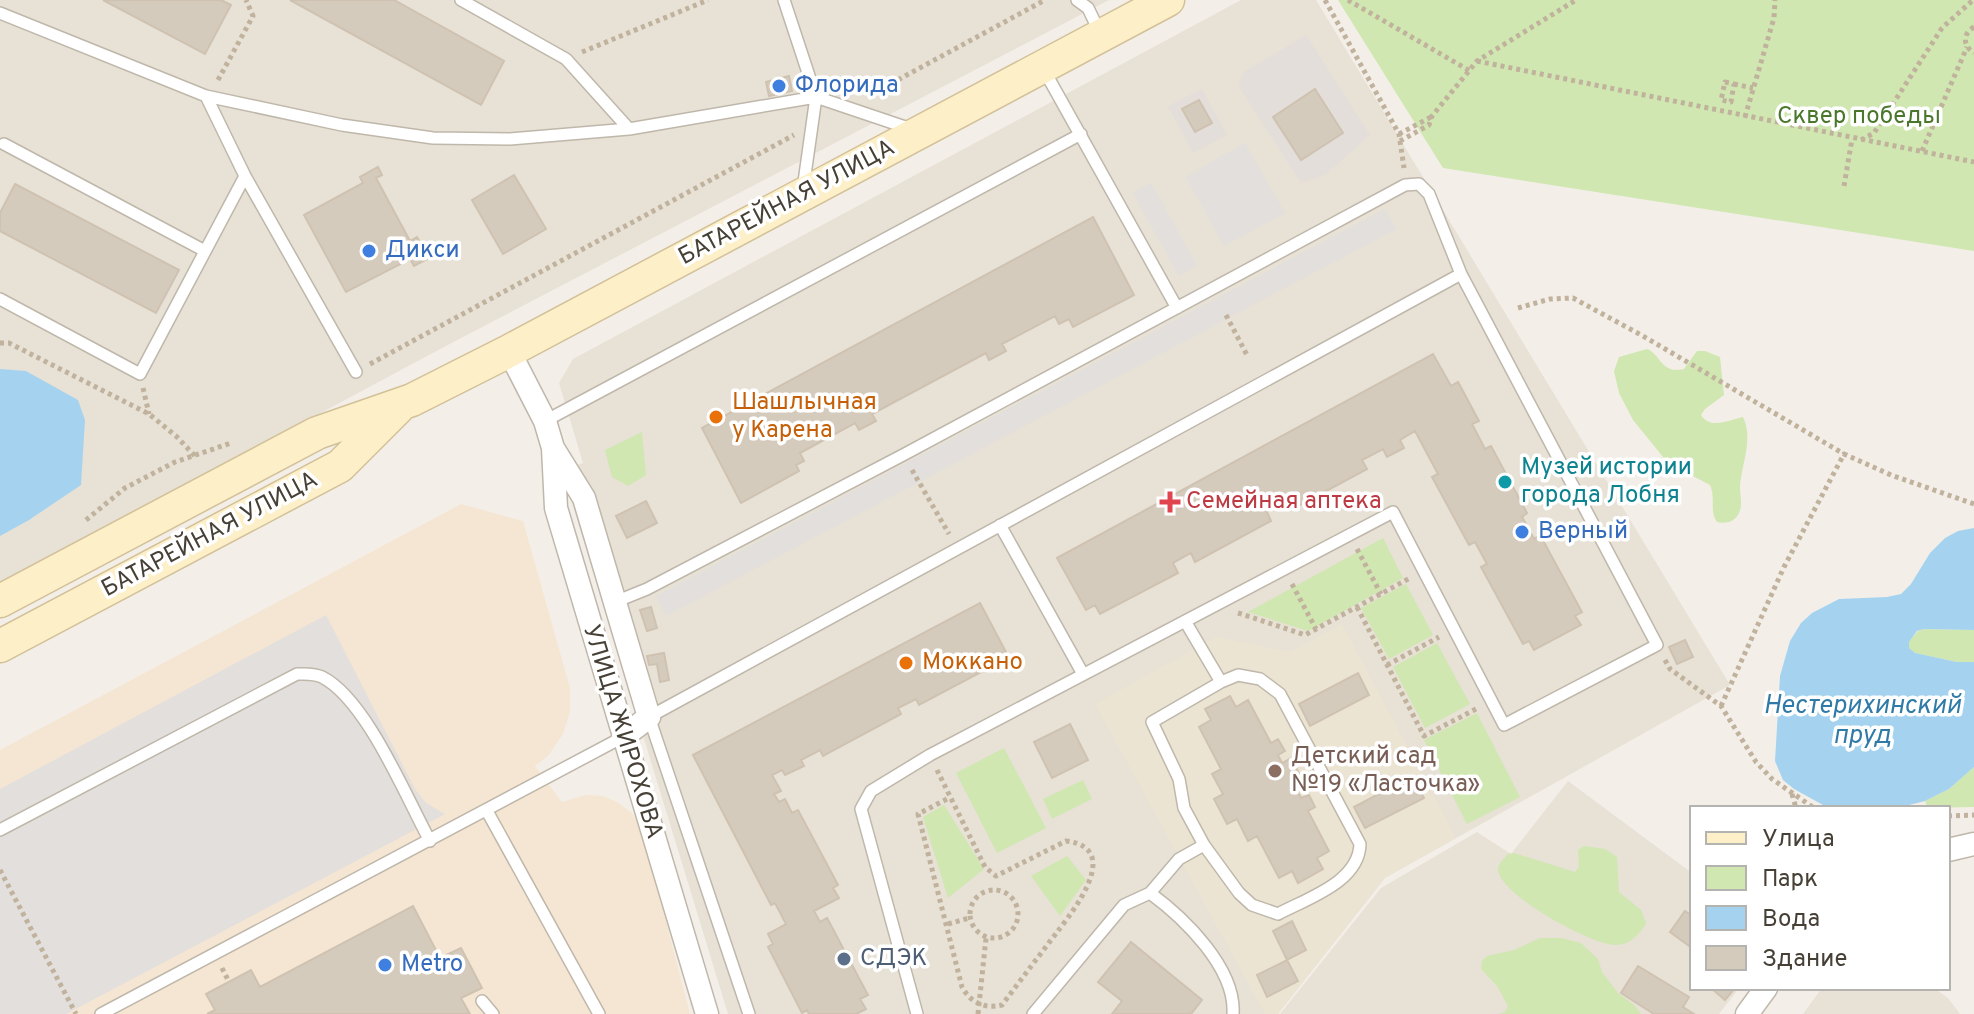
<svg xmlns="http://www.w3.org/2000/svg" width="1974" height="1014" font-family="Overpass,sans-serif">
<rect width="100%" height="100%" fill="#f3efe8"/>
<path fill="#e7e1d6" d="M0,0H1109L442,348L0,585Z
M1241,0H1316L1730,685L1385,878L1278,1014H728L562,470L583,463L559,383L573,359Z
M1568,781L1692,873V988H1739L1719,1014H1280L1381,888L1477,832L1511,854Z
M1822,988H1934L1948,998L1960,1014H1803Z"/>
<path fill="#f5e6d3" d="M461,504L523,521L570,688V712L563,734L548,756L535,766L562,802L585,795L603,796L617,802L632,813L642,829L690,1014H0V750Z"/>
<path fill="#e3ded9" d="M1306,35L1370,135L1325,175L1301,183L1238,85L1244,72Z
M1202,89L1227,135L1193,153L1168,106Z"/>
<path fill="#ece4d2" d="M1342,624L1456,838L1384,878L1278,1014H1265L1095,704L1216,637L1290,652Z"/>
<path fill="#d0e7b1" d="M1338,0H1974V251L1443,168Z
M1647,349C1662,355 1660,374 1684,369L1697,351H1705L1720,357L1724,395L1705,409L1701,415C1710,430 1729,420 1743,417C1754,439 1741,465 1740,487C1740,496 1743,505 1739,513C1735,522 1726,524 1717,522C1709,511 1716,498 1710,485L1668,463L1633,420L1619,393L1614,371L1619,357Z
M642,432L646,475L628,486L612,477L605,450Z
M1383,538L1403,578L1308,631L1248,612Z
M1406,584L1433,635L1389,659L1361,608Z
M1924,629L1974,630V662H1957L1914,653L1909,648V641L1918,631Z
M1437,643L1470,704L1425,728L1393,667Z
M1477,713L1520,797L1467,824L1424,740Z
M1004,748L1046,828L997,853L956,773Z
M1974,767V807L1928,808L1925,801L1949,789Z
M1083,780L1092,799L1052,819L1043,799Z
M944,805L984,869L948,898L923,817Z
M1584,846L1605,849L1617,857L1619,892L1641,910L1646,923C1640,934 1631,944 1617,945C1594,947 1500,895 1498,870C1498,863 1504,859 1508,854L1514,853L1575,872L1579,867L1578,850Z
M1067,856L1086,880L1060,916L1031,876Z
M1540,938H1561L1581,943L1598,959L1602,972L1618,993L1634,1005L1641,1014H1499L1505,1012L1508,1006L1497,986L1481,969L1482,961L1487,956L1514,950Z"/>
<path fill="#e2dfdc" d="M1245,143L1285,213L1224,246L1186,177Z
M1151,183L1197,266L1179,276L1133,193Z
M1385,209L1396,229L666,616L656,596Z
M326,615L415,789L426,803L445,814L66,1014H0V789Z"/>
<path fill="#a5d3ef" d="M0,369L26,371L78,400L85,420L81,485L29,520L0,536Z
M1974,528V630L1924,629L1917,631L1909,642V648L1915,653L1957,662H1974V767L1949,789L1925,801L1905,806L1843,807L1823,805L1794,789L1783,780L1775,761L1780,676L1790,641L1801,623L1812,613L1839,599L1887,597L1901,594L1911,584L1930,553L1945,538L1958,531Z"/>
<path fill="#d5cbbd" stroke="#cfc2b1" stroke-width="2" d="M103,0H221L231,5L205,54Z
M290,0H394L504,61L481,105Z
M789,76L792,91L769,96L766,82Z
M1315,89L1343,133L1301,160L1273,117Z
M1199,100L1212,123L1195,132L1182,109Z
M378,167L382,175L376,178L410,241L417,237L429,258L414,266L410,259L346,292L304,215L363,183L360,177Z
M514,175L546,229L503,254L472,200Z
M15,184L179,270L156,313L0,231V213Z
M1093,217L1134,295L1073,327L1069,319L1059,324L1055,316L1002,344L1006,351L989,360L986,353L872,414L876,421L859,430L855,423L800,453L804,461L796,465L799,471L741,503L702,428Z
M1433,354L1451,386L1458,382L1479,421L1472,424L1485,449L1491,446L1527,513L1522,517L1534,539L1540,535L1582,612L1575,616L1581,625L1534,650L1529,641L1523,644L1481,567L1487,564L1475,542L1469,545L1432,477L1438,474L1415,431L1400,440L1404,448L1387,457L1383,449L1362,460L1367,469L1291,510L1286,501L1267,512L1271,521L1195,562L1191,553L1173,563L1178,573L1100,614L1095,605L1086,610L1057,558Z
M646,501L657,523L627,538L616,516Z
M980,603L1006,652L995,657L998,663L919,705L916,699L898,708L901,714L823,756L820,750L801,760L804,766L785,775L782,770L772,775L781,791L774,794L779,802L785,799L792,813L798,810L838,885L833,888L839,898L814,911L820,922L827,918L868,995L860,999L866,1009L856,1014H809L807,1010L802,1013L768,947L773,944L768,934L786,924L775,903L771,905L693,755Z
M651,607L657,628L647,631L640,610Z
M1685,640L1693,657L1677,664L1669,647Z
M664,653L669,680L660,682L657,664L649,665L647,656Z
M1358,673L1369,695L1310,726L1299,704Z
M1230,696L1236,707L1248,700L1271,743L1278,739L1285,751L1278,755L1282,763L1291,758L1304,783L1296,788L1301,798L1309,795L1315,807L1308,811L1329,851L1317,858L1323,869L1298,883L1292,871L1279,878L1257,836L1248,841L1237,819L1227,824L1214,799L1223,794L1212,774L1221,769L1199,727L1211,720L1205,709Z
M1070,724L1088,760L1052,778L1034,742Z
M1413,776L1424,798L1365,828L1354,807Z
M413,906L440,958L461,948L482,988L461,998L470,1014H207L215,1010L206,994L251,970L260,987Z
M1685,911L1692,916V948L1670,932Z
M1292,921L1306,950L1287,960L1273,931Z
M1131,942L1202,1000L1191,1014H1112L1122,1001L1098,982Z
M1287,960L1298,981L1267,997L1257,975Z
M1638,966L1689,997L1683,1007L1694,1014H1654L1621,993Z
M1711,988H1735L1725,1000Z"/>
<g fill="none" stroke-linecap="round" stroke-linejoin="round">
<g stroke="#bfb7aa" stroke-width="14">
<path id="service" d="M461,0L566,59L629,129
M784,0L816,97L803,189
M1077,0L1088,8L1101,35
M0,13L206,96L342,125L433,138L510,139L629,129L816,97L911,129
M1044,70L1177,308
M206,96L245,176L356,372
M4,144L205,251
M0,299L140,374L245,176
M545,421L1081,134
M1000,525L1083,674
M615,602L647,589L903,455L1405,185L1419,184L1429,194L1461,274L1657,645L1504,725L1393,512L930,755L871,791L861,809L917,1014
M1185,621L1221,682
M1238,675L1260,679L1280,694L1360,844C1359,882 1308,898 1278,914L1252,905L1239,893L1204,845L1184,808L1179,779L1152,722L1221,682Z
M487,811L599,1014
M0,830L297,674C305,674 314,673 322,677C366,699 406,797 430,841
M1150,893C1184,918 1236,968 1233,1014
M482,1001L493,1014
M101,1014L623,737
M749,1014L649,717L1461,274
M1033,1014L1124,905L1150,893L1179,859L1204,845"/>
</g>
<g stroke="#bfb7aa" stroke-width="25">
<path id="minor" d="M509,351L545,421L553,448L584,498L649,717L623,737
M553,448L556,508L707,1014
M1948,850L1974,844
M1747,1014L1766,988"/>
</g>
<g stroke="#d2c198" stroke-width="35">
<path id="secondary" d="M0,601L317,433L412,400L509,351L1168,0
M0,646L340,466L398,408"/>
</g>
<path stroke="#c0b29c" stroke-width="5" stroke-dasharray="4 4" stroke-linecap="butt" d="M1325,0L1399,134L1404,168
M1348,0L1470,71
M1974,27C1962,34 1963,46 1974,53
M582,52L708,0
M1477,61L1974,162
M218,80L253,16L246,0
M1725,82L1734,84L1731,102L1721,100Z
M1734,84L1753,88
M870,95L1045,0
M1745,117L1774,18L1775,0
M1399,134L1431,117
M1861,140L1874,133L1942,28L1973,0
M1400,141L1429,125L1432,116L1477,61L1576,0
M1922,151L1967,47
M1844,186L1852,139
M1518,308L1550,299L1573,298L1643,336L1844,454
M1226,315L1248,357
M0,343H9L149,414L176,436L195,456
M370,364L794,135
M143,388L149,414
M912,470L949,534
M86,520L125,488L175,462L231,443
M1357,549L1381,594
M1292,584L1316,629
M1357,607L1424,736L1476,709
M1238,613L1305,635L1410,578
M1665,660L1670,669L1721,706L1756,762L1772,779L1814,808
M1387,665L1439,637
M1721,706L1784,567L1844,454L1891,475L1974,504
M937,770L985,867L996,876L1066,841C1129,849 1064,922 1048,944C1032,965 1017,985 1002,1005C984,1009 971,1003 962,987L918,814L949,798
M1792,794L1796,808
M1948,816L1974,815
M0,870L76,1014
M970 914a24 24 0 1 1 48 0a24 24 0 1 1-48 0Z
M948,924L969,918
M222,968L229,982
M978,1014L986,938"/>
<use href="#service" stroke="#fff" stroke-width="11"/>
<use href="#minor" stroke="#fff" stroke-width="22"/>
<use href="#secondary" stroke="#fdefc8" stroke-width="32"/>
</g>
<g fill="#3f7fe0" stroke="#fff" stroke-width="3">
<circle cx="779" cy="86" r="8"/>
<circle cx="369" cy="251" r="8"/>
<circle cx="1522" cy="532" r="8"/>
<circle cx="385" cy="965" r="8"/>
</g>
<g fill="#e8710a" stroke="#fff" stroke-width="3">
<circle cx="716" cy="417" r="8"/>
<circle cx="906" cy="663" r="8"/>
</g>
<circle fill="#0f9aa8" stroke="#fff" stroke-width="3" cx="1505" cy="482" r="8"/>
<path fill="#e0444e" stroke="#fff" stroke-width="3" d="M1166 490h8v8h8v8h-8v8h-8v-8h-8v-8h8z"/>
<circle fill="#8d6e63" stroke="#fff" stroke-width="3" cx="1275" cy="771" r="8"/>
<circle fill="#5c6f8a" stroke="#fff" stroke-width="3" cx="844" cy="959" r="8"/>
<g text-anchor="middle" dominant-baseline="central" stroke-width="7" stroke-linejoin="round" paint-order="stroke">
<g font-size="24" fill="#366cbe" stroke="#fff" text-anchor="start">
<text x="795" y="86">Флорида</text>
<text x="385" y="251">Дикси</text>
<text x="1538" y="532">Верный</text>
<text x="401" y="965">Metro</text>
</g>
<g font-size="24" fill="#4a772b" stroke="#fff">
<text x="1859" y="117">Сквер победы</text>
</g>
<g font-size="24" fill="#464036" stroke="#fff">
<text transform="translate(787 203) rotate(-28)">БАТАРЕЙНАЯ УЛИЦА</text>
<text transform="translate(210 535) rotate(-28)">БАТАРЕЙНАЯ УЛИЦА</text>
<text transform="translate(622 732) rotate(73)">УЛИЦА ЖИРОХОВА</text>
</g>
<g font-size="24" fill="#c56008" stroke="#fff" text-anchor="start">
<text x="732" y="403">Шашлычная<tspan x="732" dy="28">у Карена</tspan></text>
<text x="922" y="663">Моккано</text>
</g>
<g font-size="24" fill="#0d838f" stroke="#fff" text-anchor="start">
<text x="1521" y="468">Музей истории<tspan x="1521" dy="28">города Лобня</tspan></text>
</g>
<g font-size="24" fill="#be3a42" stroke="#fff" text-anchor="start">
<text x="1186" y="502">Семейная аптека</text>
</g>
<g font-size="24" fill="#785e54" stroke="#fff" text-anchor="start">
<text x="1291" y="757">Детский сад<tspan x="1291" dy="28">№19 «Ласточка»</tspan></text>
</g>
<g font-size="24" fill="#4e5e75" stroke="#fff" text-anchor="start">
<text x="860" y="959">СДЭК</text>
</g>
<g font-size="26" font-style="italic" fill="#307aa8" stroke="#fff">
<text x="1862" y="706">Нестерихинский<tspan x="1862" dy="30">пруд</tspan></text>
</g>
</g>
<rect x="1690" y="806" width="260" height="184" fill="#ffffff" stroke="#b5b3af" stroke-width="2"/>
<rect x="1706" y="832" width="40" height="12" fill="#fdefc8" stroke="#b5b3af" stroke-width="2"/>
<text x="1762" y="846" font-size="24" fill="#464036">Улица</text>
<rect x="1706" y="866" width="40" height="24" fill="#d0e7b1" stroke="#b5b3af" stroke-width="2"/>
<text x="1762" y="886" font-size="24" fill="#464036">Парк</text>
<rect x="1706" y="906" width="40" height="24" fill="#a5d3ef" stroke="#b5b3af" stroke-width="2"/>
<text x="1762" y="926" font-size="24" fill="#464036">Вода</text>
<rect x="1706" y="946" width="40" height="24" fill="#d5cbbd" stroke="#b5b3af" stroke-width="2"/>
<text x="1762" y="966" font-size="24" fill="#464036">Здание</text>
</svg>
